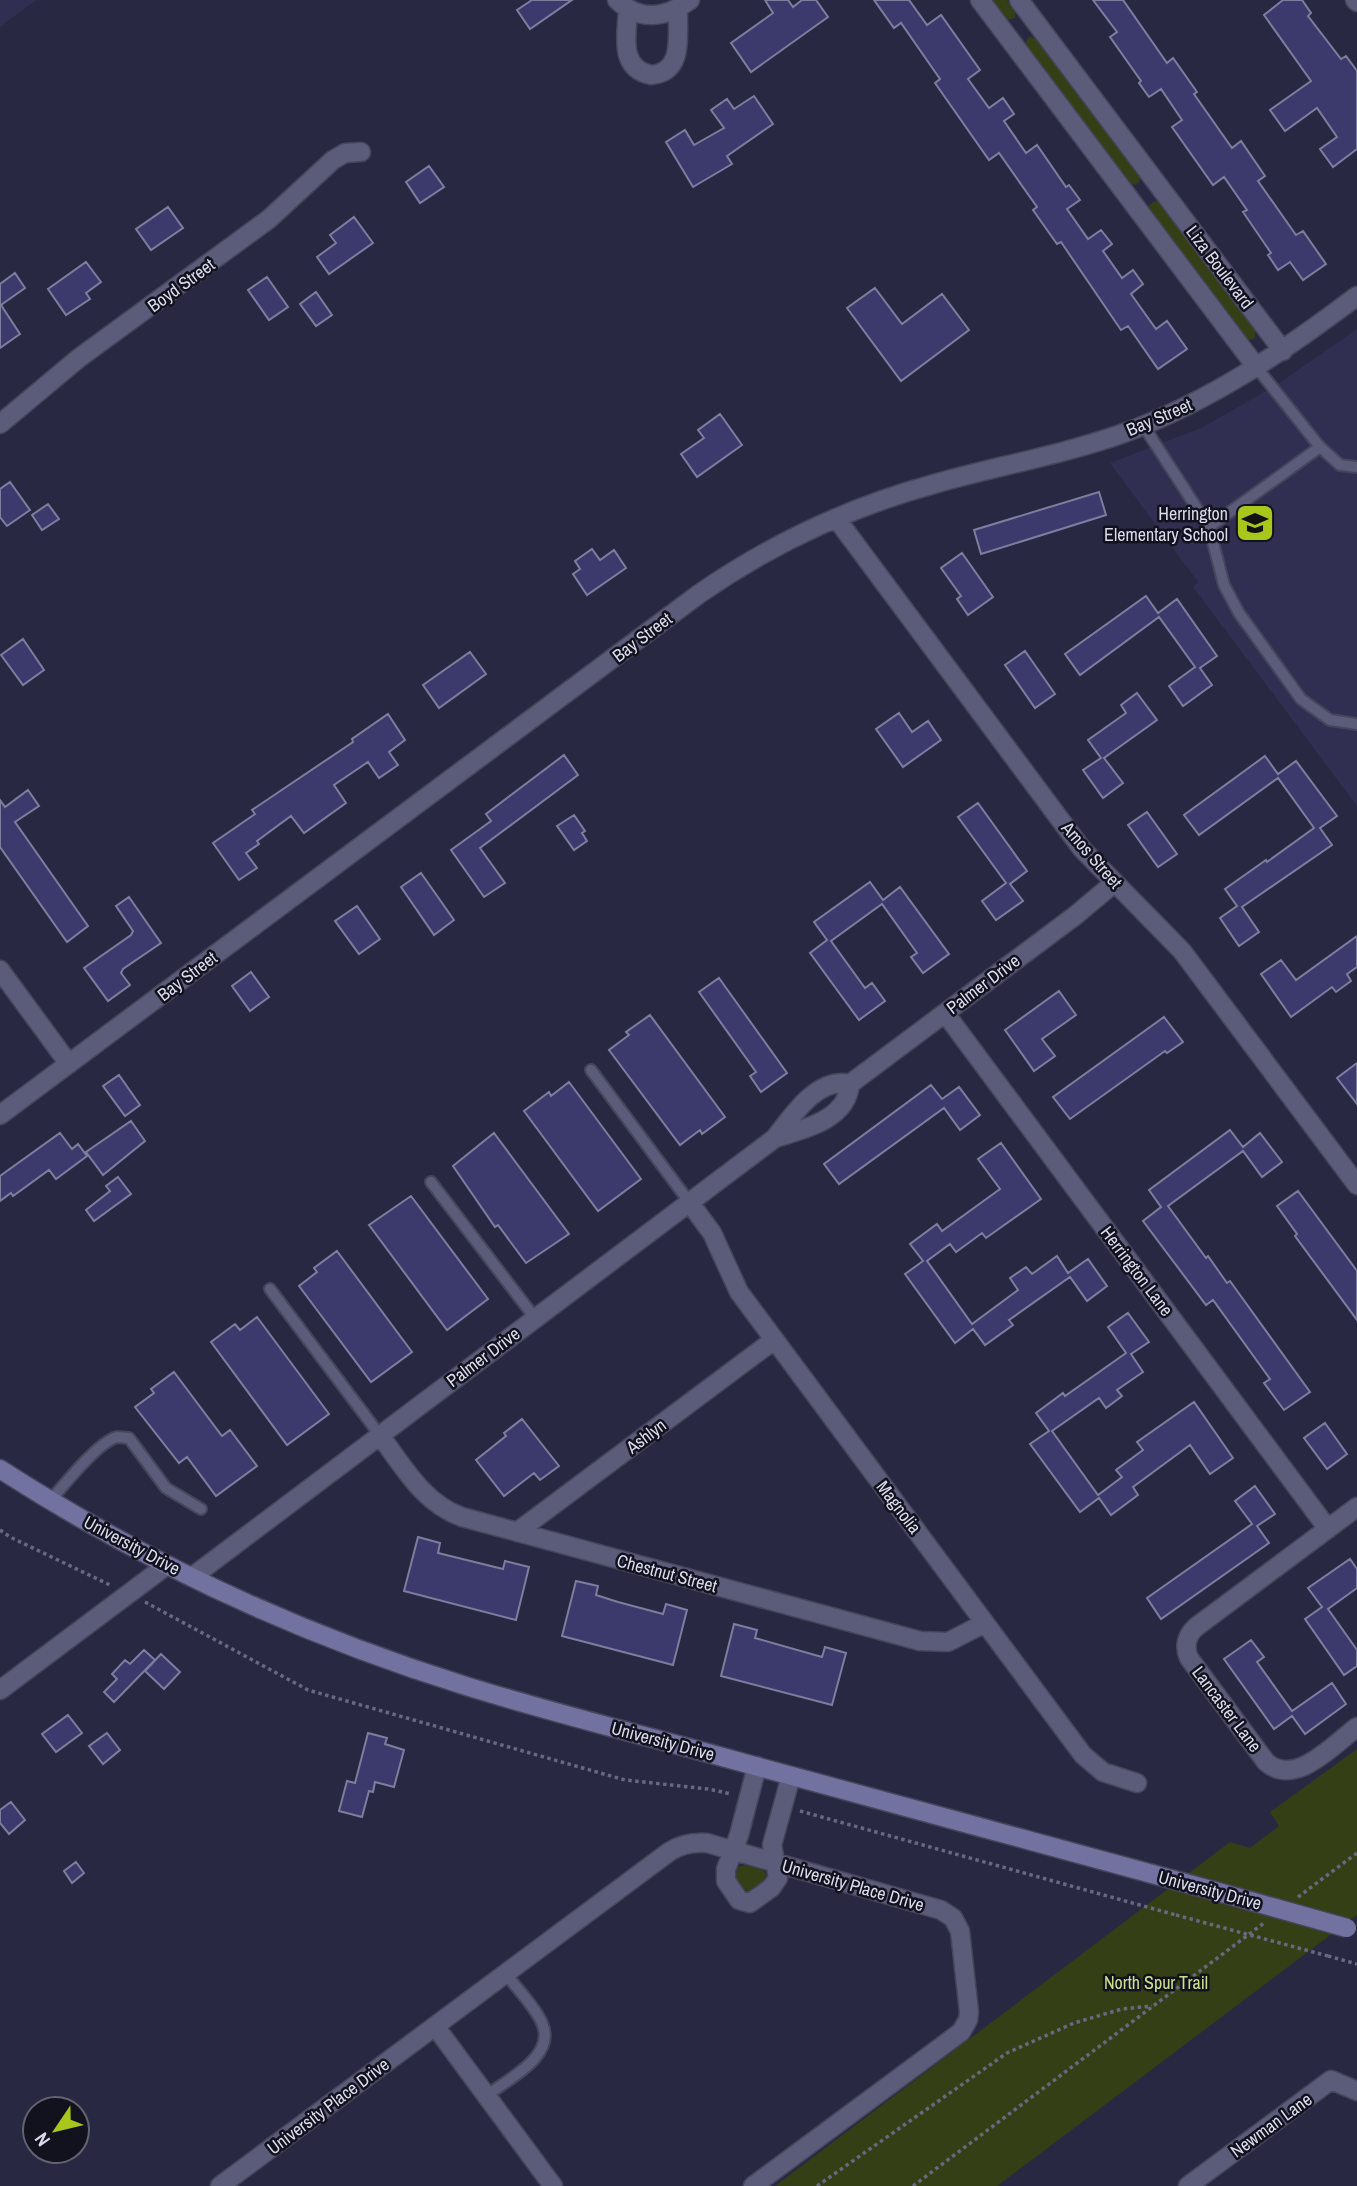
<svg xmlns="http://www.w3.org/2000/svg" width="1357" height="2186" font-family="'Archivo Narrow',sans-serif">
<rect width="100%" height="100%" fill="#282842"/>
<path fill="#302f51" d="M0,0H36L0,27Z
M1357,329V806L1193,587L1198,582L1110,463L1201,428L1278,384Z"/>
<path fill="#353f15" d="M992,0H1007L1015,11V18L1007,20Z
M1029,37L1037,39L1139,175L1140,180L1136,185L1129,183L1027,47L1026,41Z
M1155,201L1160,203L1255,330V338L1250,340L1246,337L1150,211L1149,205Z
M1357,1749V1915L997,2186H775L1230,1842L1250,1848L1279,1826L1270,1812Z
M745,1865L763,1870L766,1874L765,1881L751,1892L741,1888L734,1880L738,1867Z"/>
<path fill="#3c3a6c" stroke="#7d7e9e" stroke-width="2" d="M532,0H572L530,29L517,10Z
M765,0H788L793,7L802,0H816L828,17L751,72L731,43L773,13Z
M874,0H909L927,25L941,15L980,70L968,79L989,108L1003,98L1014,114L1004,121L1026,153L1037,145L1066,187L1069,185L1080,200L1067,209L1088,239L1101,230L1112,244L1103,251L1122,278L1133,270L1143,284L1131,294L1156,329L1167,321L1187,349L1158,369L1128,326L1121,330L1061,242L1057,244L1033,210L1037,207L999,153L989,160L935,83L940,79L901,23L894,28Z
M1093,0H1123L1167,63L1173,58L1197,92L1194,94L1232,148L1241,141L1265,176L1258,181L1296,235L1303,231L1326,264L1303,280L1290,262L1278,270L1268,255L1271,253L1243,212L1247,210L1224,177L1213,185L1172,127L1182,120L1161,89L1149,97L1139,83L1141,81L1110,37L1117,32Z
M1283,0H1302L1311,13L1308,16L1341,59L1346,56L1357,71V149L1333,167L1320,149L1337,137L1317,108L1285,131L1270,110L1311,81L1264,15Z
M754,96L773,124L727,156L732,164L693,187L666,142L685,130L694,145L724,128L711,110L727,99L734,109Z
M429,166L444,187L420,203L406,182Z
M168,207L183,228L151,250L136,229Z
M354,217L373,243L329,274L317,257L336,243L330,235Z
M86,262L101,282L86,293L90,299L66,315L48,289Z
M15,273L25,288L1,305L20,334L0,348V284Z
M267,277L288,307L269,320L248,290Z
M875,288L902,324L942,294L969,330L901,381L847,308Z
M316,292L332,315L316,326L300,304Z
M720,414L742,445L697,477L681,454L704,438L698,430Z
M10,482L30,510L7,526L0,517V489Z
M1099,492L1106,515L981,554L974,530Z
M48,504L59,519L42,530L32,515Z
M592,549L600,560L614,550L626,568L587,595L573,574L580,569L575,561Z
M962,553L993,597L968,615L957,599L961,596L941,568Z
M1146,596L1158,613L1177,599L1217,656L1200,668L1212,685L1183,706L1169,686L1195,667L1159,617L1080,675L1065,654Z
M23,639L44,670L23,685L1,655Z
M1025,651L1055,694L1035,708L1005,665Z
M470,652L486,674L439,708L423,685Z
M1137,693L1157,720L1104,758L1123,783L1103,798L1083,770L1101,758L1088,740L1126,713L1121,705Z
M899,713L912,732L928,721L941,740L903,767L876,729Z
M388,714L405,740L389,752L398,765L379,778L368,762L334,785L346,803L304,833L291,816L257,841L259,844L246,853L257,868L239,880L213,843L255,814L252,810L353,742L352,739Z
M564,755L578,775L480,848L505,883L484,897L451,850L491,821L486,814Z
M1265,756L1278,774L1296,761L1337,816L1320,828L1332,845L1242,907L1259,932L1239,946L1220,918L1237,906L1225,889L1266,860L1267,862L1314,828L1278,778L1199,835L1184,815Z
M28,790L39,806L15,822L88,926L67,942L0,847V800L5,807Z
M978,803L1027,871L1010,884L1023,901L996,920L982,901L1006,883L958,817Z
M1147,812L1177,854L1158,867L1128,825Z
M574,815L585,831L582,833L587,841L574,850L557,826Z
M421,873L454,920L434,935L401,887Z
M870,882L883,900L900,887L949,954L923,973L911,957L917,953L882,904L831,941L865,988L872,983L885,1001L859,1020L810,953L827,940L814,922Z
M129,897L161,943L123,969L121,973L130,985L108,1001L84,968L131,935L133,931L116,906Z
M357,906L380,939L359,954L335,921Z
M1357,936V967L1347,974L1351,981L1336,992L1332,987L1291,1017L1261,974L1281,960L1296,980Z
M251,972L269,997L250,1011L232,986Z
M719,978L787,1073L761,1092L750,1076L756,1072L699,992Z
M1059,991L1076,1015L1042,1039L1055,1056L1034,1071L1005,1030Z
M650,1015L725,1117L702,1134L700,1130L680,1145L609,1050L629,1035L626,1032Z
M1164,1017L1183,1042L1167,1053L1165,1051L1070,1119L1053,1097Z
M1357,1063V1104L1337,1078Z
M119,1075L140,1105L125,1116L103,1086Z
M569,1082L641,1179L598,1211L524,1111L549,1092L551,1096Z
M931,1085L942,1099L959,1087L980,1115L960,1130L944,1108L839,1184L824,1164Z
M131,1121L145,1141L103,1175L86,1152Z
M1230,1130L1243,1147L1260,1133L1282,1162L1262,1177L1243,1151L1168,1206L1206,1258L1208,1256L1227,1283L1230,1281L1310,1392L1284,1410L1264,1383L1270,1379L1213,1300L1206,1305L1143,1221L1161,1207L1149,1190Z
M60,1133L72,1149L78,1144L87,1156L56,1179L49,1170L13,1196L11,1193L0,1201V1176Z
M494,1133L569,1234L526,1263L498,1225L495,1227L453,1166Z
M1001,1143L1041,1199L986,1238L982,1233L956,1252L950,1244L927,1261L972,1324L1018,1290L1010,1278L1026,1267L1032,1274L1057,1256L1068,1273L1088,1259L1107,1286L1087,1301L1070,1277L1009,1320L1013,1325L985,1345L973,1329L955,1343L905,1274L923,1261L910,1244L937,1224L942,1231L1000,1189L978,1159Z
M118,1177L131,1194L94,1221L86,1210L110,1191L106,1186Z
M1298,1191L1357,1271V1320L1295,1236L1297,1234L1277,1206Z
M411,1196L488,1299L447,1330L369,1225Z
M337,1251L412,1352L371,1382L299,1286L317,1272L314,1268Z
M1128,1313L1149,1342L1131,1354L1143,1372L1117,1390L1122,1396L1106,1408L1099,1398L1052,1431L1098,1495L1122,1477L1116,1470L1143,1450L1137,1442L1194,1402L1233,1458L1210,1474L1190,1445L1133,1487L1138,1495L1111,1515L1099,1498L1080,1512L1030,1444L1049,1431L1036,1413L1063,1393L1065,1396L1126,1353L1108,1327Z
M257,1317L329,1414L287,1445L211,1342L235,1324L240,1330Z
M174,1372L222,1436L230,1430L257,1466L216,1496L187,1457L179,1463L135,1407L154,1393L151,1389Z
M522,1419L559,1466L540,1480L534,1473L504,1496L476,1460L506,1436L504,1433Z
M1325,1423L1347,1454L1327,1469L1304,1438Z
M1255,1486L1275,1514L1257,1526L1269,1543L1161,1619L1147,1598L1252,1524L1235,1501Z
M418,1537L440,1543L438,1553L503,1569L505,1561L529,1567L516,1620L404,1591Z
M1350,1559L1357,1569V1588L1328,1609L1357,1650V1666L1344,1675L1305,1619L1322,1607L1308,1588Z
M576,1581L598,1586L596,1595L618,1602L663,1614L666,1604L687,1610L673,1665L562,1636Z
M734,1624L757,1630L755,1638L822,1657L825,1647L846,1653L832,1705L721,1676Z
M1251,1640L1264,1657L1257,1662L1292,1711L1332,1683L1346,1704L1305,1734L1292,1716L1274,1729L1224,1659Z
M144,1650L155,1660L114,1702L104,1692L117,1679L112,1674L125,1660L130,1664Z
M161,1654L180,1672L164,1689L145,1671Z
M68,1715L82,1733L56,1752L42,1734Z
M107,1733L120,1750L103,1764L89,1746Z
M368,1733L387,1738L385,1744L404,1750L394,1787L375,1782L373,1792L369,1791L362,1817L339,1811L347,1781L355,1783Z
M11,1802L25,1820L9,1834L0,1823V1810Z
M76,1862L84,1873L72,1883L64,1871Z"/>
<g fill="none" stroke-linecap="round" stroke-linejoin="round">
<g stroke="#45455b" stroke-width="14">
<path id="service" d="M1257,368L1320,447L1340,465L1357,467
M1143,425L1209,527L1320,447
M1209,527L1224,585L1239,613L1301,699L1330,720L1357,724
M591,1070L690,1203
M431,1182L535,1318
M270,1289L379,1434
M50,1501C64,1485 98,1442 117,1437C120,1437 126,1438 129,1438L166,1488L201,1509
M486,2096C508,2079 557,2056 542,2023C534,2005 517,1989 506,1974"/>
</g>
<g stroke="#45455b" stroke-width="21">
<path id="minor" d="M617,0C640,22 666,18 690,0
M980,0L1257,368
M1019,0L1283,351
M1355,0L1357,2
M628,9C627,34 618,68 651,75C685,72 677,35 678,9
M0,424L79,358L269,219L333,160L345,153L361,152
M836,518L1082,849L1182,951L1357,1185
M0,970L69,1064
M945,1013L1328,1529
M0,1115L699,594C771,544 850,507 934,484C997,466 1062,455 1124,433C1211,401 1284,351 1357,296
M775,1138C804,1129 847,1120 850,1084L1076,915L1114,883
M690,1203L712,1233L739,1292L1083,1755L1103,1772L1137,1783
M379,1434C403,1466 423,1503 462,1517L920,1641L948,1642L985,1623
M1357,1507L1196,1627C1186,1636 1184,1647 1189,1658L1266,1762C1295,1788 1333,1745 1357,1727
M517,1532L774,1340
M192,1577L775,1138C792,1116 818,1076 850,1084
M0,1690L167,1565
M757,1766L739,1835L726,1869V1881L739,1900L750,1903L771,1888L778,1878L772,1845L791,1776
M435,2026L553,2186
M220,2186L669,1852C681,1844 693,1842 707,1843L941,1910L953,1918L960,1931L969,2012L968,2020L961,2032L753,2186
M1188,2186L1331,2080L1357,2091"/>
</g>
<g stroke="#45455b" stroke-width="21">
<path id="secondary" d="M0,1469C144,1562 302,1635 466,1686C556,1714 647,1736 737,1761C899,1805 1060,1849 1222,1893"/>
</g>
<path stroke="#686980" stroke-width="3.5" stroke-dasharray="3.5 3.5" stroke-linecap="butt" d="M0,1530L10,1537L110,1585
M145,1602L308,1690L625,1780L708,1789L731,1794
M800,1811L1176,1915
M1298,1897L1357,1853
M1328,1956L1357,1964
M817,2186L1007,2053L1074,2023L1122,2009L1152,2006
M913,2186L1264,1923"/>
<use href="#service" stroke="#5b5c7a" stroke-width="10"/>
<use href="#minor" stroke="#5b5c7a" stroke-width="18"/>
<use href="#secondary" stroke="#7272a1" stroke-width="18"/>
<g stroke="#45455b" stroke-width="21" stroke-linecap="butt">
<path id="secondary-bridge" d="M1222,1893L1347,1928"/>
</g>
<path stroke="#686980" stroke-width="3.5" stroke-dasharray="3.5 3.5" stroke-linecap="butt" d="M1176,1915L1328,1956"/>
<use href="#secondary-bridge" stroke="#7272a1" stroke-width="18"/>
</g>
<defs>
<g id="school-square" transform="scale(2.0125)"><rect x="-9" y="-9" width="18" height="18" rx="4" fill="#a8c71c" stroke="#12121e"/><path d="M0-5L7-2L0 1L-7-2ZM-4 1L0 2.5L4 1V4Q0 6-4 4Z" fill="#111"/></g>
</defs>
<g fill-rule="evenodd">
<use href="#school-square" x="1255" y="523"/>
</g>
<g text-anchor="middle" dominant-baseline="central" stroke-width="5" stroke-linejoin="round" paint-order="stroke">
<g font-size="18" fill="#d9daeb" stroke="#12121e">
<text transform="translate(1220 267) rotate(53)">Liza Boulevard</text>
<text transform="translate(181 285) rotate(-36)">Boyd Street</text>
<text transform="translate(1159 417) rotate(-23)">Bay Street</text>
<text transform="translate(642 637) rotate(-37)">Bay Street</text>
<text transform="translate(1092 855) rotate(49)">Amos Street</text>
<text transform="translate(187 976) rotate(-37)">Bay Street</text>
<text transform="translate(983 984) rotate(-37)">Palmer Drive</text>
<text transform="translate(1137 1271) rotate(53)">Herrington Lane</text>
<text transform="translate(483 1357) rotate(-37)">Palmer Drive</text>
<text transform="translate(646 1436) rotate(-37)">Ashlyn</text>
<text transform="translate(899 1507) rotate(53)">Magnolia</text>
<text transform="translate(132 1545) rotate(28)">University Drive</text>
<text transform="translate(667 1573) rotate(15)">Chestnut Street</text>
<text transform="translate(1227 1709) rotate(53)">Lancaster Lane</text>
<text transform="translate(663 1741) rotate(15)">University Drive</text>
<text transform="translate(853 1885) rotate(16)">University Place Drive</text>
<text transform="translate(1210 1890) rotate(15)">University Drive</text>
<text transform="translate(328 2106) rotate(-37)">University Place Drive</text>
<text transform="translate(1271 2125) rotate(-36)">Newman Lane</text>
</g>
<g font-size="18" fill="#d9daeb" stroke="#12121e" text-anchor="end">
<text x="1228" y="513">Herrington<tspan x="1228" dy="21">Elementary School</tspan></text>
</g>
<g font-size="18" fill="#cbe28a" stroke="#12121e">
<text x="1156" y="1982">North Spur Trail</text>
</g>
</g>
<g transform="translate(56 2130) rotate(235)"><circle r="33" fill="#12121e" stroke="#626270" stroke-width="2"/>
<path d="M0-5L12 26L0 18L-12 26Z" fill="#a8c71c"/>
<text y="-10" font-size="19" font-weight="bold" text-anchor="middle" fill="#d9daeb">N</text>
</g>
</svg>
